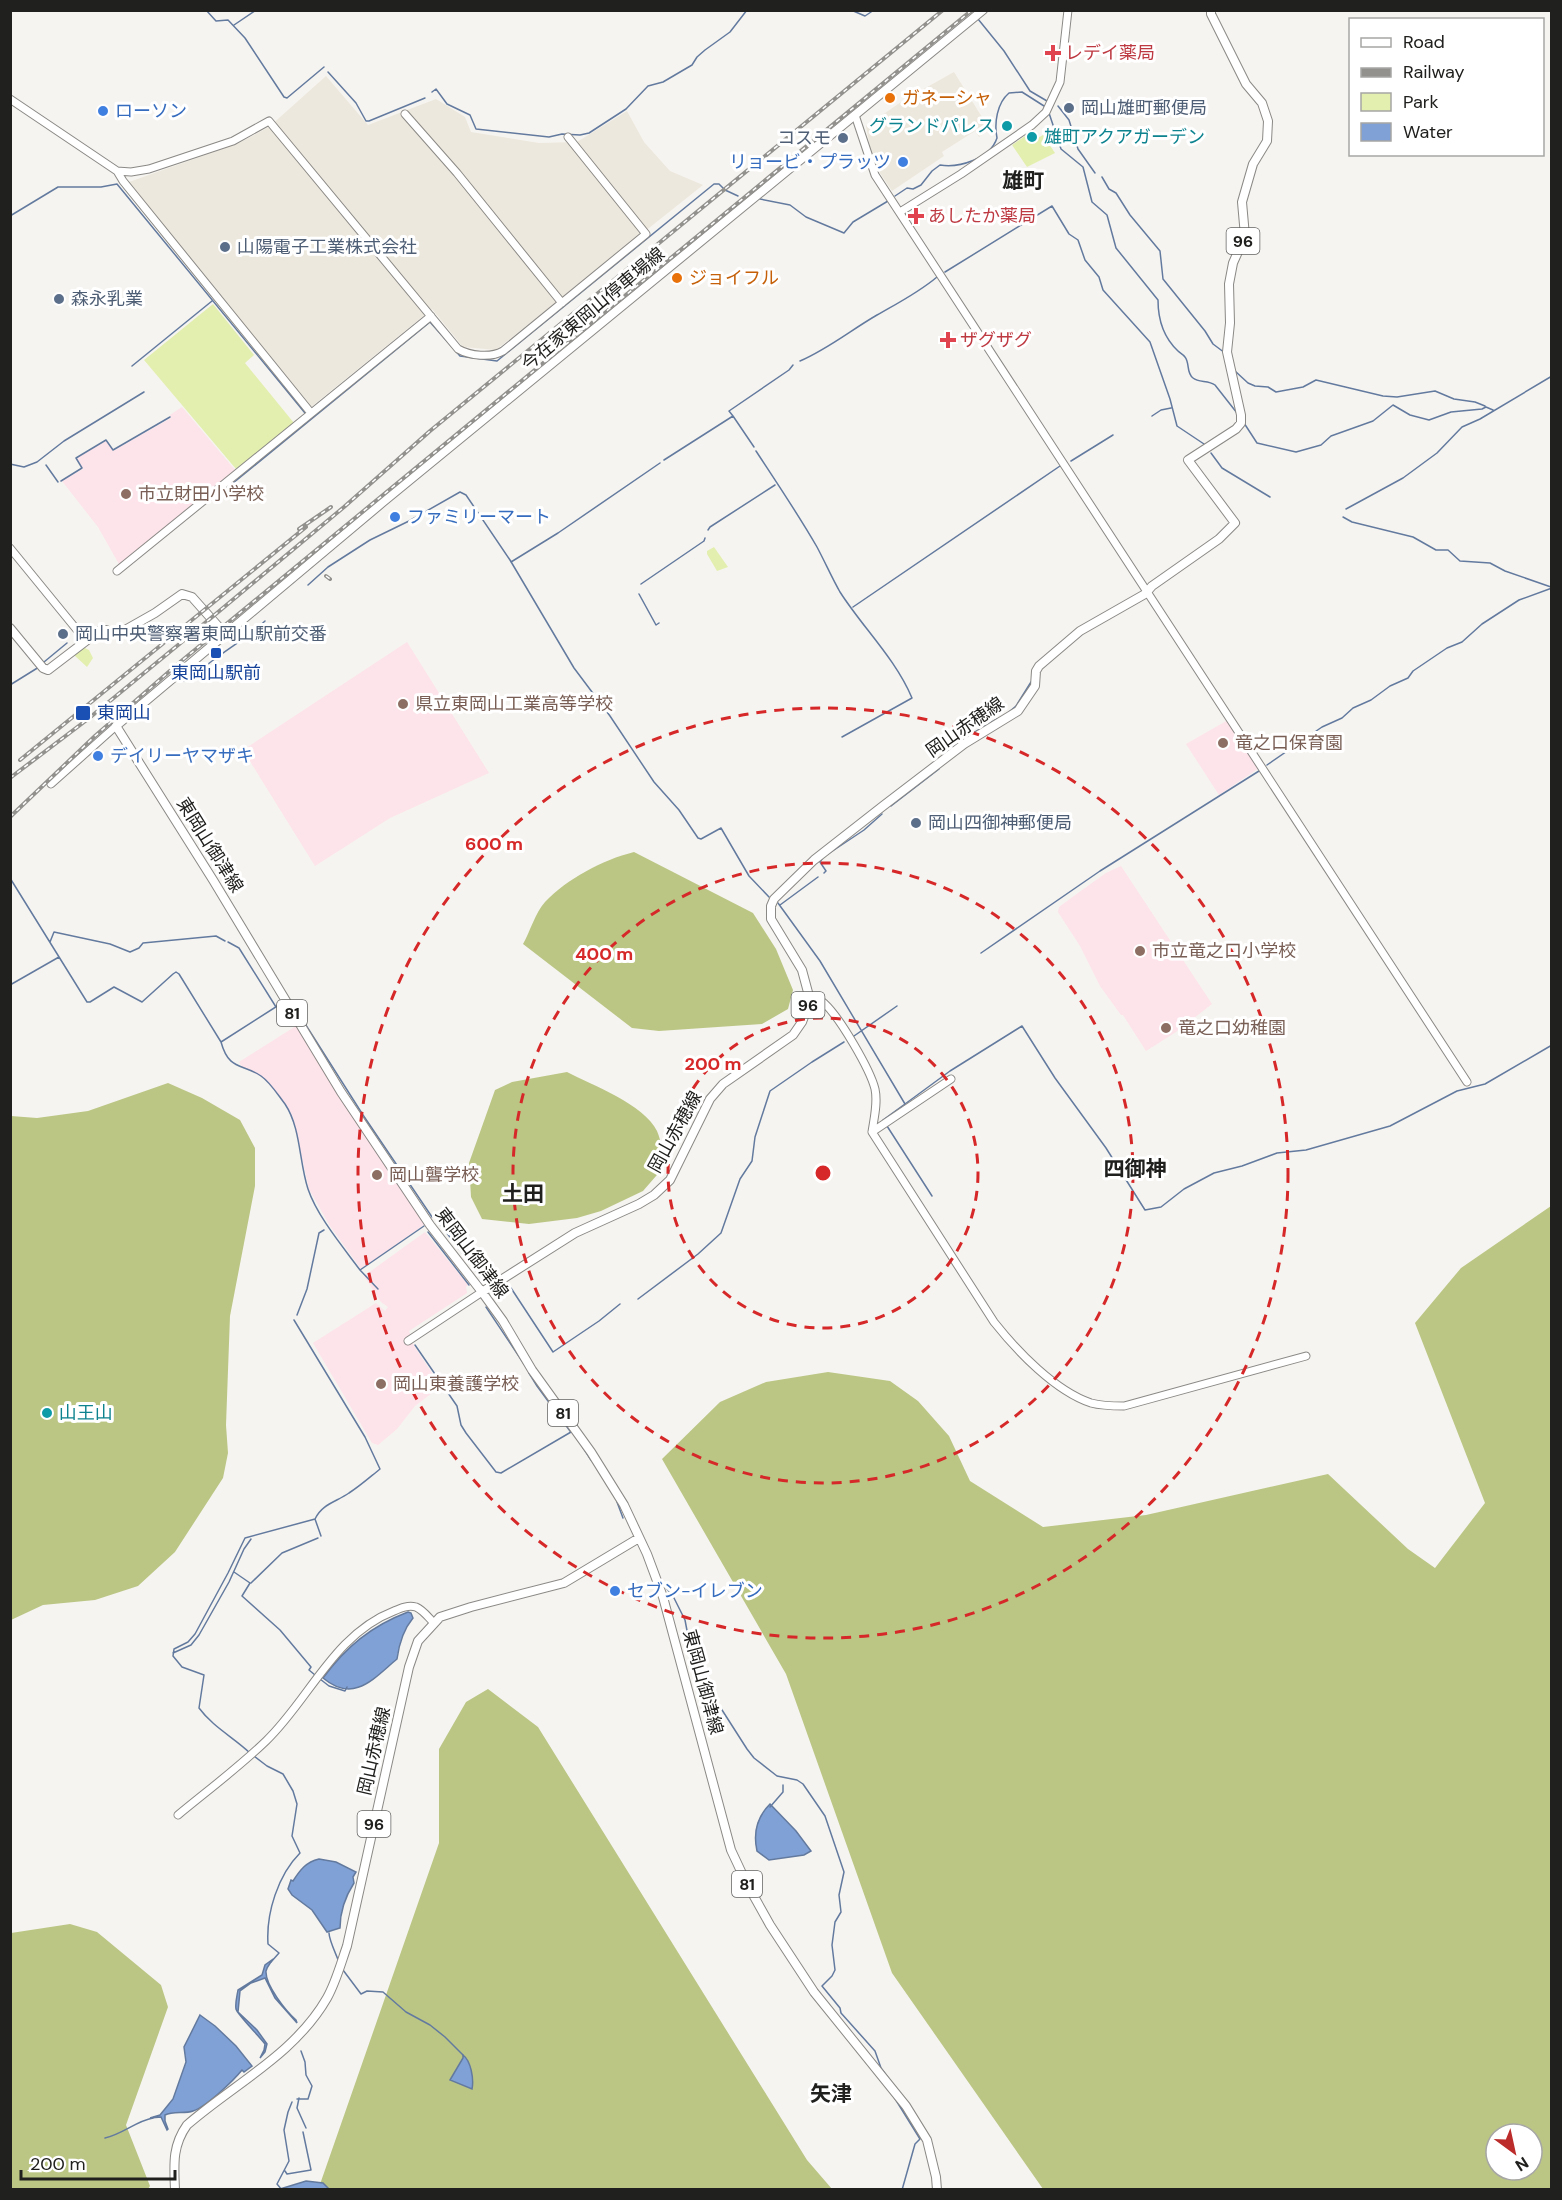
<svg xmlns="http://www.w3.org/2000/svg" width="1562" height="2200" font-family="'DM Sans','Noto Sans JP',sans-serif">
<rect width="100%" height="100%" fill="#f6f4f0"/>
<path fill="#ede8dd" d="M954,72L990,130L979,137L975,131L942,152L944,156L892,191L878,170L871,153L866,126L904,100Z
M326,76L368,125L436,99L465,117L471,132L539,143L577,142L627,111L644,142L670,171L703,185L496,350L463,347L432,309L311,407L129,182L239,143L269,127Z"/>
<path fill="#fde3ea" d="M182,407L235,470L119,564L98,527L62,481L83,469L77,458L106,441L113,451L171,418L170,415Z
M407,642L489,773L390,818L315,866L243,750Z
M1228,720L1259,768L1219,795L1186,744Z
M1121,866L1212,1004L1176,1032L1146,1051L1123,1015H1121L1100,986L1080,946L1058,912L1059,907L1078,893L1106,873Z
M296,1026L425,1224L361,1269L330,1226L309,1189L293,1117L287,1106L264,1078L242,1067L239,1062Z
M425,1232L468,1285L466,1287L467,1293L409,1331L414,1346L436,1379L434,1381L436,1390L415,1406L397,1429L378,1445L372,1443L313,1343L376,1303L385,1311L388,1307L381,1302L364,1276Z"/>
<path fill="#e3efaf" d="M1031,132L1036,139L1043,135L1055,153L1027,167L1012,145Z
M213,304L254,355L245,363L294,423L236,469L144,360Z
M714,547L728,567L717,571L707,554V551Z
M83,647L89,650L93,658L87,667L74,655L61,665Z"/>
<path fill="#bbc685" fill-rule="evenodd" d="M634,852L753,913L776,949L793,990L788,1009L762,1024L659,1031L632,1028L523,944C530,932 535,913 545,902C567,879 602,860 634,852Z
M567,1072C592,1085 644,1104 657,1131C662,1142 662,1155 663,1168L643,1191L601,1211L577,1218L529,1224L482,1219L471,1197L469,1163L495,1090L512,1082Z
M168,1083L202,1098L240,1120L255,1148V1186L230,1316L226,1425L228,1453L223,1478L175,1552L138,1586L95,1600L43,1605L11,1620V1116L37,1118L88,1111Z
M1551,1206V2189H1043L892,1973L786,1674L662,1459L720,1402L766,1382L828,1372L890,1381L918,1401L949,1436L970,1481L1043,1527L1146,1515L1328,1474L1408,1549L1435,1568L1485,1503L1415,1323L1461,1268ZM1496,2134H1532V2170H1496Z
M488,1689L538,1727L807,2160L832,2189L318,2190L439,1843V1749L466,1702Z
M70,1924L97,1932L161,1985L168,2007L126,2125L150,2186L148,2189H11V1933Z"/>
<path fill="#80a1d6" stroke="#637a9f" stroke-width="1.5" d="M408,1612L411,1613L413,1618C403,1630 399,1644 397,1659C374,1678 354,1704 323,1678C346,1647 371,1626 408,1612Z
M770,1804L796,1831L811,1851L804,1855L769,1860L757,1851C753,1833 756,1818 770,1804Z
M319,1859L336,1862L356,1872L353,1877L354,1883C345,1897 340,1911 340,1928L327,1932L312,1910L292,1895L288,1889L291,1880L293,1881C300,1870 306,1862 319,1859Z
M272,1960C271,1963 267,1966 266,1971C265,1985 286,2011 296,2020L297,2023L275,1998L265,1978L251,1983L240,1991L238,2012L257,2030L267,2044L265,2052L260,2058L264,2050L265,2044C260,2037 237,2014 236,2009C235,2003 237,1996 238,1990L262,1975L265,1965Z
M200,2015L215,2026L236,2046L252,2066L244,2072L242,2070C234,2080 206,2107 193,2111C185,2114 173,2111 165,2115V2121L168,2129L167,2130L161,2117L150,2118L160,2115L173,2099L186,2062L184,2047Z
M463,2055C471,2061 474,2079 472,2089L450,2080L463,2058Z
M306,2181L323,2183L328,2188L326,2190L280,2189Z"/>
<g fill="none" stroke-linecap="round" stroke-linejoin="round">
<path stroke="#637a9f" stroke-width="1.5" d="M206,10L216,21L228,20L245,38L284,97L287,98L324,67
M851,10L865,16L874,10
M978,19L1004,51L1030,91L1047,101
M234,25L256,10
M328,72L356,103L366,121H369L425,98
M432,92L436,89L447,104L470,115L476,129L549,137L562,134L580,135L589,133L626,109L648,86L663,82L692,65L697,57L705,50L730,32L747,10
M1058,106L1069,120L1078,149L1095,173
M1049,113L1061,149L1083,167L1092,202L1107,215L1116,248L1158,300C1158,320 1163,337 1178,351C1180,353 1183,354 1185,357C1190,363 1186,373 1193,378C1199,383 1208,380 1215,385L1237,413
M1102,177L1109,189L1116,193L1130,215L1160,251L1163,279L1205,331L1213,344L1225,353
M895,196L907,188L913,189L921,185L932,171L940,165C959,168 990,159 997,138C994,123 997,103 1009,93L1022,92L1044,106
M760,199L790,205L806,217L844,233L853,222L888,201
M10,216L58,187H101L117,184L305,413
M945,272L1052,206L1069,234L1078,240L1085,260L1099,277L1103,290L1150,342L1170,399L1177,426L1204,444
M800,361C828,349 851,330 877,315C898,303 918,293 937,277
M132,366L212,301
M1235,371L1248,383L1255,386L1268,387L1276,392L1303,387L1316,380L1383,396L1397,397L1435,391L1454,399L1475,402L1485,406
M733,416L754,447
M1152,416L1161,410L1171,408
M1244,423L1257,443L1296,452L1321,445L1331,436L1373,421L1393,405L1410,415L1429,420L1451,412L1482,409L1486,407L1493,410
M756,451C777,483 798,514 817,547C825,562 832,578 840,592C863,628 895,658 912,698L842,737
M1211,453L1222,468L1270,497
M664,460L733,416L729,411L789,370L793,365
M1071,461L1113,435
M10,464L24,467L37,462L64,441L144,392
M46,465L58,482
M61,481L82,468L76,458L106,440L113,450L170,417
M227,488L430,322L460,356L497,361L714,184H719L725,190L738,196
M1346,509L1403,478L1437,453L1462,427L1480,419L1552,376
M1343,517L1352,522L1413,537L1436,550H1448L1460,561L1490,563L1505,571L1551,587
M708,530L710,527L775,485
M511,562L558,533L660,463
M641,584L704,541L705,538
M308,585L328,567L370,540L409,521L460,492L466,495L510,560L574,668L610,716L654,782L679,810L698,838L701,839L721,828L749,876L769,897
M639,594L656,625L659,623
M853,607L1060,466
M44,662L67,643
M184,681C197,674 207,664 219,656C235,644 251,635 265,621
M10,685L39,667
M1009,712L1016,706L1031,682
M975,732L997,719
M951,748L956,745
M1267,765L1322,727L1342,718L1353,708L1371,700L1390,686L1408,678L1413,671L1447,648L1462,642L1482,624L1519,600L1552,588
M891,806L939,769
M828,854L864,830L882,814
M822,859L820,862L826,871L824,873
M10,878L87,1002H90L114,987L142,1002L173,974L176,972L179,974L221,1042C229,1071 242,1063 261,1076C270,1082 278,1095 285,1104C301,1128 299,1162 308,1189C317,1216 343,1247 360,1270L424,1226
M778,903L820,961L905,1104L950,1071L1022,1026L1055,1078L1106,1148L1145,1210L1161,1207L1184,1189L1214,1173L1242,1166L1277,1153L1306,1150L1390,1126L1457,1091L1485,1084L1552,1045
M780,905L818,877
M50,942L54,932L110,944L130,952L139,948L143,943L216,936L225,941
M228,942L239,948L276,1007
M981,953L1100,871L1259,771
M10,985L59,957
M290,1000L363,1115L432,1217
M854,1036L897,1006
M221,1042L282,1003
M883,1120L905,1104
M887,1126L932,1196
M439,1223L478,1273L482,1276L496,1278
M428,1232L469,1285
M360,1270L378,1289
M509,1285L553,1352L599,1321L620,1304
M638,1299L698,1254L721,1233L740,1179L752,1161L755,1137L770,1091L812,1062L844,1042
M486,1307L524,1364
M297,1315L307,1289L319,1233L324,1230
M415,1345L457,1406L461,1425L466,1433L496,1472L501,1473L571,1432
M529,1373L537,1386L570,1431
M582,1446L591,1460
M617,1502L623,1518
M315,1519L321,1536
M234,1572L250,1583L242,1596L280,1630L311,1667L309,1670L315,1675
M251,1583L282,1553L318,1538
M663,1584L673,1596L685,1620L695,1673L715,1699L747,1749L754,1758L777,1776L797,1780L803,1784L825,1816L844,1872L839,1895L841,1912L835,1922L832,1945L835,1970L832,1976L822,1986L840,2008L841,2013L875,2051L881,2068L895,2087
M173,1653L191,1645L199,1635L229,1582L244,1549L251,1539
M320,1679L329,1686L345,1691L347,1687
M250,1753C233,1737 213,1727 199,1708L204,1675L182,1667L173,1656L174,1649L188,1642L195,1634L228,1573L245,1538L315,1519C322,1504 336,1502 349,1493C360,1486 370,1477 380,1469L365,1437L294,1320
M254,1756L267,1766L283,1774L293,1791L297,1804L292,1836L300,1853C278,1875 266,1913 268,1944L279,1953L271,1962
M770,1807L783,1792V1785
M329,1933C329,1940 336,1954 339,1962
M343,1970L361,1994L367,1991L383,1992L406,2012L430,2025L445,2037L463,2055
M894,2097L920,2139L915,2144L902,2190
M299,2098L297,2108L306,2128
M297,2099H308L312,2086L306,2075L305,2062L301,2051
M105,2138C123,2134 136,2121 153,2118
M285,2171L287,2174L311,2170L303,2132
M282,2190L277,2184L289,2161L284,2130L288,2112L292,2102"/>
<g stroke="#8b8986" stroke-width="9">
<path id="minor" d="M10,99L117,171L131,172L149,169L233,141L269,121L458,349C470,356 491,358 503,351L646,234L568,137
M405,114L457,173L562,303
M855,115L875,175L1467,1082
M117,171L123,181L311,413
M900,212L961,174L1032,125L1046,112L1060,82L1068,10
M10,548L86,641
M117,571L431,316
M51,784L116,726
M809,996C816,997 820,999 825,1004C840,1018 870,1069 875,1089C878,1103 874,1118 872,1132L994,1322C1017,1351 1055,1391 1091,1403C1102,1406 1113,1406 1124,1406L1306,1356
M872,1132L951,1079
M408,1341L482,1292
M178,1815C207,1791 238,1768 266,1741C309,1700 334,1634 394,1611C401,1608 408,1605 416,1607C423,1610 428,1617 433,1622"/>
</g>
<g stroke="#8b8986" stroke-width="10">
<path id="major" d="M10,628L43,668L48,670L99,631L106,630L114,634L125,630L155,613L182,594L192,597L225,634
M482,1292L575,1233L639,1204L654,1195L670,1180L710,1099L723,1084L793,1035L802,1022L808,1006L809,996L802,970L771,919V906L774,899L814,860L883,806L964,744L1018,711L1035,686L1036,671L1039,666L1080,631L1145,594L1152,586L1219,539L1235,523L1188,460L1236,429L1241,423V415L1227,352L1230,323L1229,284L1233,263L1245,236L1242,202L1253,164L1267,141L1268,121L1262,103L1246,84L1211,14V10
M175,2190C174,2165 172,2146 187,2125C234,2084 295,2054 327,1998C336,1982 341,1963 347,1946L409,1667L418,1641L440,1617L471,1607L564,1583L639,1538
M937,2190L936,2177L927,2140L906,2106L814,1992L770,1925L746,1882L731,1850L663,1597L647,1554L624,1505L591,1452L532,1370L503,1321L482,1292L430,1225L341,1092L213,880L116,726L383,502L983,10"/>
</g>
<use href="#minor" stroke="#fff" stroke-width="7"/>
<use href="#major" stroke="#fff" stroke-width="8"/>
<g stroke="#92918e" stroke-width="4">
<path id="rail" d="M299,529L331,507
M326,576L330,579
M20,760L306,527
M10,778L88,719L211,618L344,507L430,431L943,10
M10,817L95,736L179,663L972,10"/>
</g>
<use href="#rail" stroke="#fff" stroke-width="1.5" stroke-dasharray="4.5" stroke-linecap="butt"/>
</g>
<g fill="none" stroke="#d62828" stroke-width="3" stroke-dasharray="10 8">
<circle cx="823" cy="1173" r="155"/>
<circle cx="823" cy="1173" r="310"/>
<circle cx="823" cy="1173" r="465"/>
</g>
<g fill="#e0444e" stroke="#fff" stroke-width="2">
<path d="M1050 44h6v6h6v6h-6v6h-6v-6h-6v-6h6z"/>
<path d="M913 207h6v6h6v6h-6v6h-6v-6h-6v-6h6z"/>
<path d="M945 331h6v6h6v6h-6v6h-6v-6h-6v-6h6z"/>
</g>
<g fill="#e8710a" stroke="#fff" stroke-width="2">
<circle cx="890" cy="98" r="6"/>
<circle cx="677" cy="278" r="6"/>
</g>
<g fill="#5c6f8a" stroke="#fff" stroke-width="2">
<circle cx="1069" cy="108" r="6"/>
<circle cx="843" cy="138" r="6"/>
<circle cx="225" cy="247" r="6"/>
<circle cx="59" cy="299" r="6"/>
<circle cx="63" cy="634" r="6"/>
<circle cx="916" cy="823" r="6"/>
</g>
<g fill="#3f7fe0" stroke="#fff" stroke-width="2">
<circle cx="103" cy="111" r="6"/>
<circle cx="903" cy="162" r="6"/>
<circle cx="395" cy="517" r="6"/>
<circle cx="98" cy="756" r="6"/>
<circle cx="615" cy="1591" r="6"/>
</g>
<g fill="#0f9aa8" stroke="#fff" stroke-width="2">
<circle cx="1007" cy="126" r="6"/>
<circle cx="1032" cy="137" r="6"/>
<circle cx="47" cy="1413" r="6"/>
</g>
<g fill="#8d6e63" stroke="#fff" stroke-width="2">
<circle cx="126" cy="494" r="6"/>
<circle cx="403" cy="704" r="6"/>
<circle cx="1223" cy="743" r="6"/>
<circle cx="1140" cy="951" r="6"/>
<circle cx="1166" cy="1028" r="6"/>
<circle cx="377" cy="1175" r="6"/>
<circle cx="381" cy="1384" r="6"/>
</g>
<g fill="#1a4fb4" stroke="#fff" stroke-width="2">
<rect x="210" y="647" width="12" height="12" rx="3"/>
<rect x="75" y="705" width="16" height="16" rx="3"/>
</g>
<g text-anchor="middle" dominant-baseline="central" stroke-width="6" stroke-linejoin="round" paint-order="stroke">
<g fill="#fff" stroke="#636362" stroke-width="1.5">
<rect x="1226.5" y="228" width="33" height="26" rx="4.5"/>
<rect x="791.5" y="992" width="33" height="26" rx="4.5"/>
<rect x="277" y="1000" width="30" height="26" rx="4.5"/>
<rect x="548" y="1400" width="30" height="26" rx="4.5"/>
<rect x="357.5" y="1811" width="33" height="26" rx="4.5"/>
<rect x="732" y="1871" width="30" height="26" rx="4.5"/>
</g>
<g font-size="16" font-weight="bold" fill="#20201e">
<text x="1243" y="241">96</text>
<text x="808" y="1005">96</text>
<text x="292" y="1013">81</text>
<text x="563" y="1413">81</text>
<text x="374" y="1824">96</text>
<text x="747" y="1884">81</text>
</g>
<g font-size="18" fill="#be3a42" stroke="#fff" text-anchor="start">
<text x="1065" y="53">レデイ薬局</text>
<text x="928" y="216">あしたか薬局</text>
<text x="960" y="340">ザグザグ</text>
</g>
<g font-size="18" fill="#c56008" stroke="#fff" text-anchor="start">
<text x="902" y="98">ガネーシャ</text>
<text x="689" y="278">ジョイフル</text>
</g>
<g font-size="18" fill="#4e5e75" stroke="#fff" text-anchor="start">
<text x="1081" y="108">岡山雄町郵便局</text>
<text x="831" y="138" text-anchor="end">コスモ</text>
<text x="237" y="247">山陽電子工業株式会社</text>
<text x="71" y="299">森永乳業</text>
<text x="75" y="634">岡山中央警察署東岡山駅前交番</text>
<text x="928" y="823">岡山四御神郵便局</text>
</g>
<g font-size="18" fill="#366cbe" stroke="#fff" text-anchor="start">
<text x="115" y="111">ローソン</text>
<text x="891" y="162" text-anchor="end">リョービ・プラッツ</text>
<text x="407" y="517">ファミリーマート</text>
<text x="110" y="756">デイリーヤマザキ</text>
<text x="627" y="1591">セブン-イレブン</text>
</g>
<g font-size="18" fill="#0d838f" stroke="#fff" text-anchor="start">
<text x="995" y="126" text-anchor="end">グランドパレス</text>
<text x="1044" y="137">雄町アクアガーデン</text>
<text x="59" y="1413">山王山</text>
</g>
<g font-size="18" fill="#20201e" stroke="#fff">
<text transform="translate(593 309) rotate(-40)">今在家東岡山停車場線</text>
<text transform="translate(965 727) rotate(-35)">岡山赤穂線</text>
<text transform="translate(210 845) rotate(58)">東岡山御津線</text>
<text transform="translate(675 1132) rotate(-61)">岡山赤穂線</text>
<text transform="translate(472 1253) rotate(53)">東岡山御津線</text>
<text transform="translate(703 1682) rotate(75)">東岡山御津線</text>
<text transform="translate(374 1751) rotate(-77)">岡山赤穂線</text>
</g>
<g font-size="18" fill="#785e54" stroke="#fff" text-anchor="start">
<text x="138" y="494">市立財田小学校</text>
<text x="415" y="704">県立東岡山工業高等学校</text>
<text x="1235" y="743">竜之口保育園</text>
<text x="1152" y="951">市立竜之口小学校</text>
<text x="1178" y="1028">竜之口幼稚園</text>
<text x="389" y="1175">岡山聾学校</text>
<text x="393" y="1384">岡山東養護学校</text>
</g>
<g font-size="18" fill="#164399" stroke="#fff">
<text x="216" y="673">東岡山駅前</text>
<text x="97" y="713" text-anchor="start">東岡山</text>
</g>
<g font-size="21" font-weight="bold" fill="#20201e" stroke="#fff">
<text x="1023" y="181">雄町</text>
<text x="1135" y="1169">四御神</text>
<text x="523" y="1194">土田</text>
<text x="831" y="2094">矢津</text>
</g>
</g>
<circle cx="823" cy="1173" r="9" fill="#d62828" stroke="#fff" stroke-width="3"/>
<g font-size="18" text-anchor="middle" font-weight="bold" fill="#d62828" stroke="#fff" stroke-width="6" stroke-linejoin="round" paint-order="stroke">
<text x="494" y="850">600 m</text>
<text x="604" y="960">400 m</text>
<text x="713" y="1070">200 m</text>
</g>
<rect width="1562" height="2200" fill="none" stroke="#20201e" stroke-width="24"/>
<rect x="1349" y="18" width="195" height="138" fill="#ffffff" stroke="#a6a6a5" stroke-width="1.5"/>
<rect x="1361" y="38" width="30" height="9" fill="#ffffff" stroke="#a6a6a5" stroke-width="1.5"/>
<text x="1403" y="48" font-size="18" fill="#20201e">Road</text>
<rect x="1361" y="68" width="30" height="9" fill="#92918e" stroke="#a6a6a5" stroke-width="1.5"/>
<text x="1403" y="78" font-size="18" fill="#20201e">Railway</text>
<rect x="1361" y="93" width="30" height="18" fill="#e3efaf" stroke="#a6a6a5" stroke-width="1.5"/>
<text x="1403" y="108" font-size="18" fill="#20201e">Park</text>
<rect x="1361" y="123" width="30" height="18" fill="#80a1d6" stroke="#a6a6a5" stroke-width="1.5"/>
<text x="1403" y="138" font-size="18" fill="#20201e">Water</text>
<g transform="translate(1514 2152) rotate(147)"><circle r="28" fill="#ffffff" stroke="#a6a6a5" stroke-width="1.5"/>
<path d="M0-4.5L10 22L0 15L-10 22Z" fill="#bb2c2a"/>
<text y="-9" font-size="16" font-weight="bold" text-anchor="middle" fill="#20201e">N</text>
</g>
<path d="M21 2170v9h154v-9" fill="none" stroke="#20201e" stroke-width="3"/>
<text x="30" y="2170" font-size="18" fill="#20201e" stroke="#ffffff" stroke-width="4.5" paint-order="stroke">200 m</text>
</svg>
